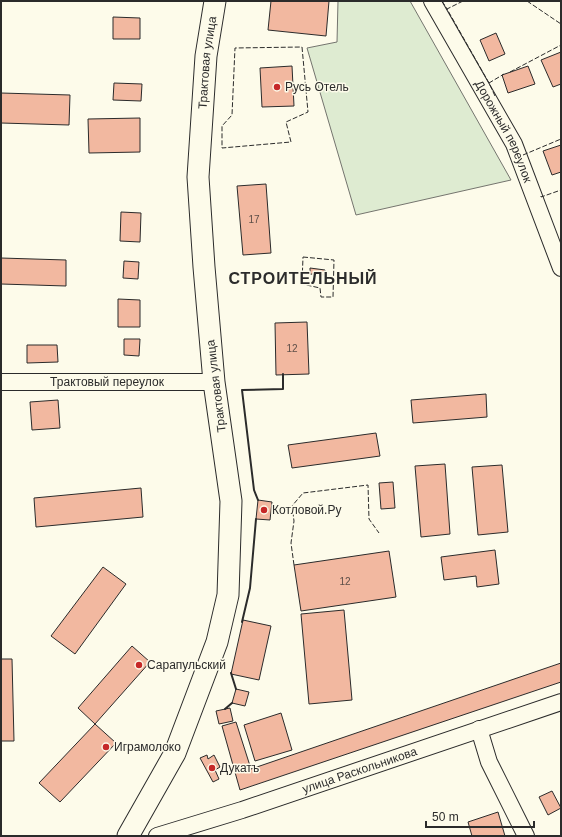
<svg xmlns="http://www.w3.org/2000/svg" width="562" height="837" font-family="Helvetica,sans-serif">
<rect width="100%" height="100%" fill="#fdfbea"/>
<path fill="#deebd1" stroke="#74746e" d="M338,1H410L511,180L356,215L307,48L337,42Z"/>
<path fill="#f2b8a0" stroke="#2b2b2b" d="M271,1H329L326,36L268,30Z
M113,17L140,18V39H113Z
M496,33L505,54L489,61L480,40Z
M561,52V84L553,87L541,60Z
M292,66L294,106L262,107L260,68Z
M528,66L535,84L508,93L502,75Z
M114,83L142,84L141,101L113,100Z
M1,93L70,95L69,125L1,123Z
M140,118V152L89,153L88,119Z
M561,145V172L552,175L543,151Z
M266,184L271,253L243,255L237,186Z
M121,212L141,213L140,242L120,241Z
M1,258L66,260V286L1,284Z
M124,261L139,262L138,279L123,278Z
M310,268L325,270V275L310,274Z
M118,299L140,300V327H118Z
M307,322L309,374L276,375L275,323Z
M124,339H140L139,356L124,355Z
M27,345H57L58,362L27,363Z
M486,394L487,417L413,423L411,400Z
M58,400L60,428L32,430L30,402Z
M376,433L380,456L292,468L288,445Z
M445,464L450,534L421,537L415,466Z
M502,465L508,532L478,535L472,467Z
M393,482L395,508L381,509L379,483Z
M141,488L143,517L36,527L34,498Z
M258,500L272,502L270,520L256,519Z
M495,550L499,584L477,587L476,576L444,580L441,557Z
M389,551L396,597L301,611L294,565Z
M103,567L126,584L75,654L51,636Z
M344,610L352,700L309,704L301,614Z
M243,620L271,626L259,680L231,674Z
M132,646L150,662L95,724L78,708Z
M1,659H12L14,741H1Z
M561,663V682L240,790L222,726L236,722L251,769Z
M236,689L249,692L245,706L232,703Z
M230,708L233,721L219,724L216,711Z
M281,713L292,750L255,761L244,725Z
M95,724L116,743L60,802L39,783Z
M207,755L208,759L214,755L220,767L215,770L219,779L213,782L200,758Z
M552,791L561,808L548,815L539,797Z
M498,812L505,836H472L468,822Z"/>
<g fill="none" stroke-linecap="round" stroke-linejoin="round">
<g stroke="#2b2b2b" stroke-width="18">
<g id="minor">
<path id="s1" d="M432,1L514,144L561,268"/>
<path id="s2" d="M1,382H214"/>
<path d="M479,729L489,762L526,836"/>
<path id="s3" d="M157,836L242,810L561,702"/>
</g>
</g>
<g stroke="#2b2b2b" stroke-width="23">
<g id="major">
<path id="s4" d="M128,836L175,753L217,642L228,595L231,501L214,382L204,267L198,177L206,56L215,1"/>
</g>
</g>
<use href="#minor" stroke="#fdfbea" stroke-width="16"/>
<use href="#major" stroke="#fdfbea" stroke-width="21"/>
<path stroke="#2b2b2b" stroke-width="1" stroke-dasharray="5 2" stroke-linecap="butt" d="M442,1L447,9
M463,1L447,9L489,83L490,82
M527,1L561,24
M302,47L308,112L286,122L291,142L222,148V126L232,115L235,48Z
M510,72L561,45
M495,96L489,83L504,74
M523,155L561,139
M541,196V197L561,190
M303,257L334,260L333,297H321L320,288L302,284Z
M294,565L291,543L294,521L292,506L303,493L368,485L369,519L379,533"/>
<path stroke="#2b2b2b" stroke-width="2" d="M258,500L254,490L242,390L283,389V374
M242,622L250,588L256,519
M231,673L236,689
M225,709L232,703"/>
</g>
<g fill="#c62828" stroke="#fdfbea" stroke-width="1.5">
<circle cx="277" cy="87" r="4"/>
<circle cx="264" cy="510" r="4"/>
<circle cx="139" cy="665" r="4"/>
<circle cx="106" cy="747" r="4"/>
<circle cx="212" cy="768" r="4"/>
</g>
<g text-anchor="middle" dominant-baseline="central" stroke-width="3" stroke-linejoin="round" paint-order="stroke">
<g font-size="10" fill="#5d4e48">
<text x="254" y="219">17</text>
<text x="292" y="348">12</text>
<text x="345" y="581">12</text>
</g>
<g font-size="12" fill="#2b2b2b" stroke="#fdfbea">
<text stroke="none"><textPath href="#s4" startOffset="797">Трактовая улица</textPath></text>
<text stroke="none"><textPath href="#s1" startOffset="149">Дорожный переулок</textPath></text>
<text stroke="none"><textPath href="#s2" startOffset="106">Трактовый переулок</textPath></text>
<text transform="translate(216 386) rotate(-97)">Трактовая улица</text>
<text stroke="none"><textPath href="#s3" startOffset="213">улица Раскольникова</textPath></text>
</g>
<g font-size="12" fill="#2b2b2b" stroke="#fdfbea" text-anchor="start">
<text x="285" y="87">Русь Отель</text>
<text x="272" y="510">Котловой.Ру</text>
<text x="147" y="665">Сарапульский</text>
<text x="114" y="747">Играмолоко</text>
<text x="220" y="768">Дукатъ</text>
</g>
<g font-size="16" font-weight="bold" letter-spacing="1" fill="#2b2b2b" stroke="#fdfbea">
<text x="303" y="278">СТРОИТЕЛЬНЫЙ</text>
</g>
</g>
<rect width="562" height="837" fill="none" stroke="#2b2b2b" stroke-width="4"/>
<path d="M426 821v6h108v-6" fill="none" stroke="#2b2b2b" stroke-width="2"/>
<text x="432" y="821" font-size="12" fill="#2b2b2b" stroke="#fdfbea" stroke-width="3" paint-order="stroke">50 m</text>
</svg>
